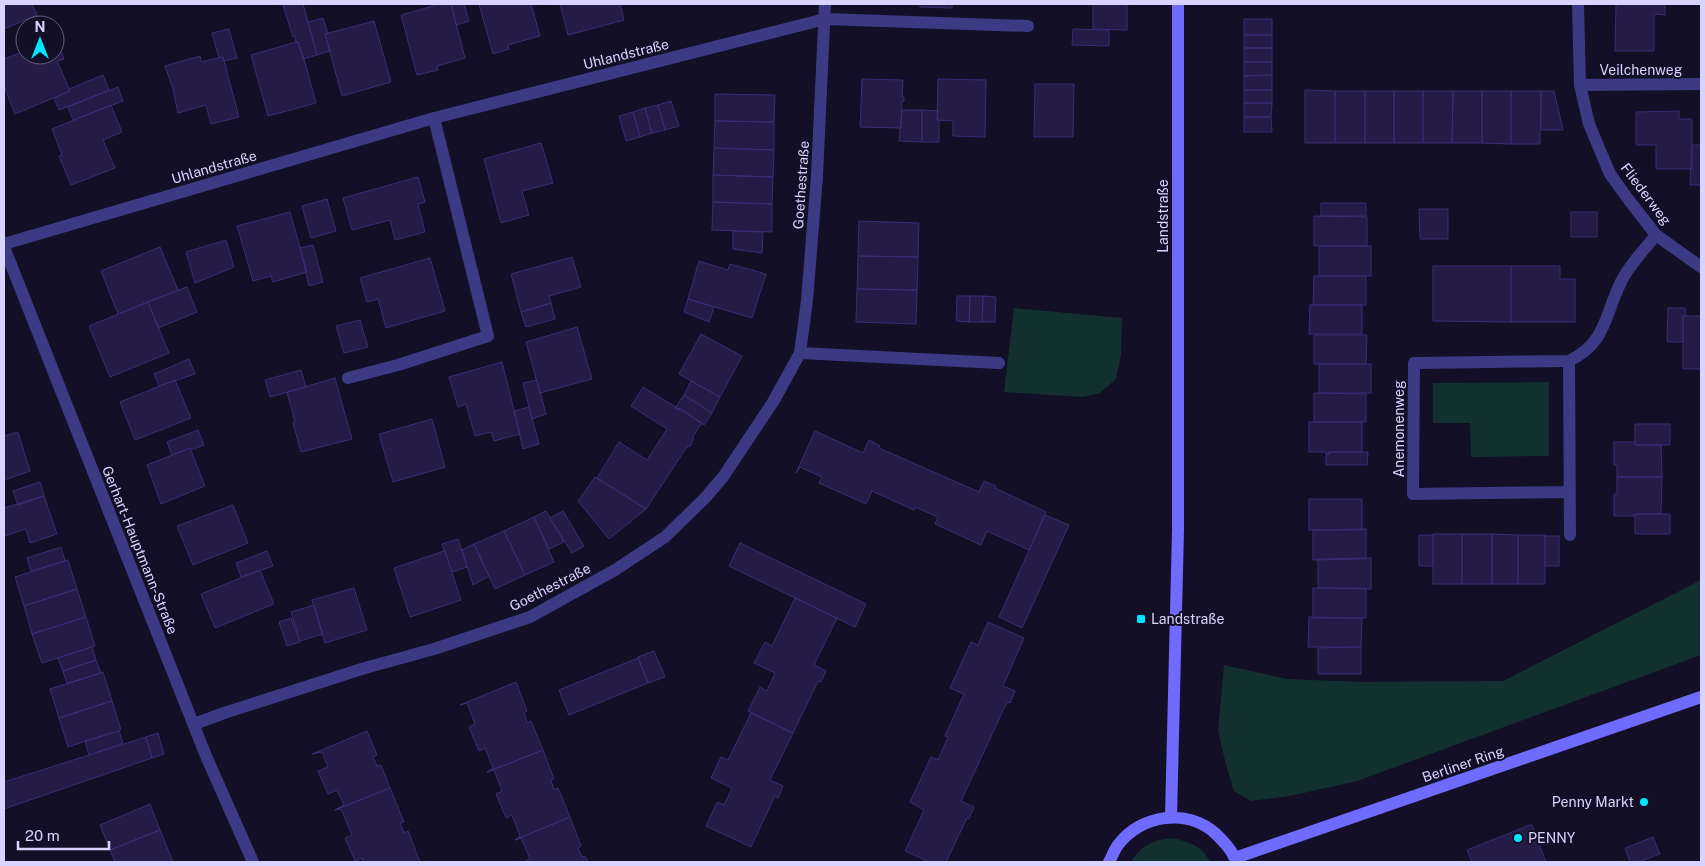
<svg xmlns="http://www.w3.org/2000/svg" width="1705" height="866" font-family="'Public Sans',sans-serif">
<rect width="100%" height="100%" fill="#130f26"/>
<path fill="#12302f" d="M1014,308L1122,318L1121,354L1116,379L1100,393L1083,397L1004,392Z
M1549,382V456L1471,457L1470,423H1433V383Z
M1701,580V655L1357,781L1290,796L1251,801L1234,791L1226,765L1218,731L1224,665L1287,679L1361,682L1503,681Z
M1171,838C1188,841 1203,846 1210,862H1131C1140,846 1154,840 1171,838Z"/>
<path fill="#241b47" stroke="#3b2d73" d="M4,4H32L37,15L4,29Z
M286,4H303L317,55L303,59L298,42H296L295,36L293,37L283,5Z
M440,4H451L465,58L437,66L438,70L417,75L401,15Z
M451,4H464L469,21L456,25Z
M479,4H531L540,36L508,45L509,49L493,54Z
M560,4H620L624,20L568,35Z
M920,4H952V8L920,7Z
M1093,4H1127V30L1093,29Z
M1616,4H1665V15L1654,14V51H1615Z
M323,18L328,34H325L330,51L317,55L308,22Z
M1244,19H1272V35H1244Z
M374,21L391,82L342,96L325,34Z
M229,29L237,58L224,61L223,57L219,58L212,33Z
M1073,29L1109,30V46L1072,45Z
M1244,35H1272V48H1244Z
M56,39L64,59L57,61L70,91L15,114L4,86V59L25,51V55H55Z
M296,42H298L304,59L316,103L268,116L251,55Z
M1244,48H1272V62H1244Z
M200,56L201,62L223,57L239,117L211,124L206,105L178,113L173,89L165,66Z
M1244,62H1272V75L1244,76Z
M103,75L109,90L59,110L54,98L70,91L69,89Z
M1272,75V90H1244V76Z
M862,79L903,80L902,97H904V101H902L901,128L860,127Z
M938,79L986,80L985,137L953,136V121L937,120Z
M1035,84H1074L1073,137H1034Z
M118,87L123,101L73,120L68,107Z
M1244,90H1272V103H1244Z
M1305,90L1335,91V143H1305Z
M1335,91H1365V143H1335Z
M1365,91H1394V143H1365Z
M1394,91H1423V143H1394Z
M1423,91H1453L1452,143H1423Z
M1453,91H1482V143H1452Z
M1482,91H1511V144L1482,143Z
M1511,91H1541L1540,144H1511Z
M1541,91H1554L1563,130H1541Z
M715,94L775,95L774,122L715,121Z
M671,101L679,126L665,130L658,105Z
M1244,103H1272L1271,117H1244Z
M111,105L122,132L103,140L115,168L71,185L59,156L62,155L52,129Z
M658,105L665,130L652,133L645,108Z
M645,108L652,133L640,137L633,112Z
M902,110H922V142L899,141Z
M922,110L938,111L937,120H939V142H922Z
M1679,111V119H1692V169H1656V145H1636V112Z
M633,112L640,137L626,141L619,116Z
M1244,117H1271L1272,132H1244Z
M715,121L774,122V150L714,148Z
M541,143L553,183L522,191L529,215L501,223L484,159Z
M1692,145H1701V185H1690Z
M714,148L774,150L773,177L713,175Z
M713,175L773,177L772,204L713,202Z
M418,177L425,202L418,204L425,232L395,240L390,220L352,230L343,198Z
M327,199L336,231L311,238L302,206Z
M713,202L772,204V232L712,230Z
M1321,203H1366V216H1321Z
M1419,209H1448V239H1420Z
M290,212L307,272L273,282L271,276L253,281L237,226Z
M1571,212H1597V237H1571Z
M1314,216L1367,217V246H1314Z
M859,221L919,223L918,257L858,256Z
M733,231L763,232L762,253L733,249Z
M226,240L234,267L195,283L186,252Z
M313,245L323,282L309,286L300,248Z
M1319,246H1371V276H1319Z
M160,247L178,290L118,314L101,271Z
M858,256L918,257L917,290L857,289Z
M572,257L581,287L549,296L551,303L521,312L511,274Z
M430,258L445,311L386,328L378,299L367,302L360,278Z
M699,261L728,270L730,264L766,274L752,318L688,299Z
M1433,266H1511V322L1433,321Z
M1511,266H1560V279H1575V322H1511Z
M1314,276H1366V305H1313Z
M187,287L197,312L158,328L148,302Z
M857,289L917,290L916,324L856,322Z
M957,296H970L969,322L956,321Z
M970,296H983L982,322H969Z
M983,296L996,297L995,322H982Z
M688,299L714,307L709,322L684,312Z
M148,302L169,353L110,377L89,326Z
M551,303L555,319L526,327L521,312Z
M1310,305H1362V334H1309Z
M1668,308H1685L1686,316H1683V342H1667Z
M1683,316H1701V369H1683Z
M360,320L368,347L344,353L336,326Z
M577,327L592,379L540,393L526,342Z
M701,334L742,356L720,397L679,374Z
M1314,335H1367L1366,364H1314Z
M189,359L195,374L159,386L154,374Z
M502,362L520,434L494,441L491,432L475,436L466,404L458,407L449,377Z
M1319,364H1371V393H1319Z
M301,370L306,387L270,397L265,380Z
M335,378L352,439L301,452L293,423L295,422L287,392Z
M175,380L191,418L135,440L120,402Z
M537,380L546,414L532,419L523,383Z
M691,381L720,397L712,413L684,395Z
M643,387L702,423L693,436V440L690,446L686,448L646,509L597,478L619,442L647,460L667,429L631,406Z
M1314,393L1366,394V422H1314Z
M684,395L712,413L704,425L680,408L679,410L675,408Z
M529,407L539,444L523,449L514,411Z
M432,419L445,467L393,482L379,434Z
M1309,422H1362V452H1329V454H1326V452H1309Z
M1635,424H1670V445H1635Z
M198,430L204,445L191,450L190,448L172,455L167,442Z
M815,431L863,453L869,440L880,446L879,448L979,492L984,481L996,486L995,488L1046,512L1029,550L987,531L981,545L935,524L938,517L915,507L914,510L872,491L866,504L819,483L822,477L800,467L796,473Z
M18,432L30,471L4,480V436Z
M1614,442H1635V445H1661L1662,477H1617V465H1614Z
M190,448L205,486L161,504L147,465Z
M1329,452H1368L1367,465H1326V454H1329Z
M595,477L646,509L609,539L578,501Z
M1617,477H1662L1661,514H1635V516H1614V494H1617Z
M40,482L44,496L18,505L13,491Z
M44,496L57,534L30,543L26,529L4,536V508Z
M1309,499H1362V530H1309Z
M233,505L248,543L193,565L177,526Z
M546,511L564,542L549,549L534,517Z
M563,511L584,546L572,553L550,518Z
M1635,514H1670V534H1635Z
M1045,515L1069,525L1022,628L999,617Z
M534,517L554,562L525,575L504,531Z
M1362,529H1366V559L1313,560V530Z
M504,531L525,575L495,589L474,544Z
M1433,534H1462V584H1433Z
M1462,534H1492V584H1462Z
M1492,534L1518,535V584H1492Z
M1419,535H1433V566H1419Z
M1518,535H1545V584H1518Z
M1545,536H1559V566H1545Z
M458,539L467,567L452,572L442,544Z
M740,543L866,604L855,627L729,566Z
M474,544L489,576L473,585L462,550Z
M61,547L65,561L31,571L27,558Z
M267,551L273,566L241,577L236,563Z
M444,551H445L461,600L410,617L394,568Z
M1366,558H1371V589L1318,588V559Z
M68,560L77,589L24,606L15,577Z
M260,570L274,604L215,628L201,594Z
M354,588L367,630L325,643L312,600Z
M1313,588H1366V618H1313Z
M77,589L86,617L32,634L24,606Z
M795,598L837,618L814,665L826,671L821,682L818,681L793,733L748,711L760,687L767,691L775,673L754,663L765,642L772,646Z
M314,605L323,634L300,641L291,612Z
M86,617L95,646L42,663L32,634Z
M1309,617L1362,618L1361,647H1308Z
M291,618L300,642L287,646L279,622Z
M988,622L1024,638L1003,686L1015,691L1010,703L1007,702L961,801L974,807L969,819L967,818L946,862H929L905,851L924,810L910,802L931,757L938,760L948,737L945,736L964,694L950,688L971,642L978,645Z
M92,647L96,660L63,671L58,658Z
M1361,647V674H1318V648Z
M654,651L665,677L648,683L638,657Z
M638,658L648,683L569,715L559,690Z
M96,660L101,673L67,684L63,671Z
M103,672L112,701L59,718L50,689Z
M516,682L527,711L524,713L527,723L531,721L543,750L487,772L493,768L485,748L479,751L469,727L475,724L467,703L460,705Z
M112,701L121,730L68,747L59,718Z
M751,713L793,733L770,780L783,786L778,798L775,796L751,847L706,826L717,802L724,805L732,788L711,778L721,757L728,760Z
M119,731L123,743L89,755L85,741Z
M367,731L377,755L373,757L377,766L381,765L390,788L335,810L344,805L337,790L328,794L318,771L328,767L322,752L312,754Z
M158,733L164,754L152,758L146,737Z
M146,737L152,758L4,809V782Z
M543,750L554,779L551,780L554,790L558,788L570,817L515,840L520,836L512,815L506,818L496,794L502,791L494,770L487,772Z
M390,788L404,822L400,823L404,833L408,831L420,862H363L362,858L355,861L345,838L352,835L341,809L335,810Z
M150,804L160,830L110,850L100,825Z
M570,817L581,846L578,848L582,857L585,856L588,862H524L530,859L521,838L515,840Z
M1530,825H1532L1546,862H1472L1467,850Z
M160,830L173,862H115L110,850Z
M1653,837L1660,854L1639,862H1630L1625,848Z"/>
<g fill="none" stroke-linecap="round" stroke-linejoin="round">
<path stroke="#3d3a85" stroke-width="12" d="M1569,361L1570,535
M1413,494L1570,492"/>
<path stroke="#3d3a85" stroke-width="12" d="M1578,4L1580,85L1589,124L1610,174L1628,199L1656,235L1701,267
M1580,85L1701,84
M4,244L434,118L825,19L1028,26
M4,247L206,756L253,862
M800,353L999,363
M348,378L398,365L488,336L434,118
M1413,494L1414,363L1569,361C1607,342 1604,316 1621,282C1629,265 1644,250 1656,235
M194,724L227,712L365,668L434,649L530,617L615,570L665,537L705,498L723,477L773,402L800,353L807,300L817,176L825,4"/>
<path stroke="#6f6bff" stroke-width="12" d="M1171,817L1178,530V4
M1235,858L1701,697
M1109,862C1112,857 1114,850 1118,845C1141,814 1188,808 1216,834C1224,842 1233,851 1236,862"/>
</g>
<g fill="#00e5ff" stroke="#130f26" stroke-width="2">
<rect x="1136" y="614" width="10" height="10" rx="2.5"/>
<circle cx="1644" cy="802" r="5"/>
<circle cx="1518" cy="838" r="5"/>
</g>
<g text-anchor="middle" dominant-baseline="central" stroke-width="4" stroke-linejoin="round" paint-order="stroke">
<g font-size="14" fill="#d9d4ff" stroke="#130f26">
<text transform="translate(626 54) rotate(-14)">Uhlandstraße</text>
<text x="1641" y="70">Veilchenweg</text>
<text transform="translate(214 167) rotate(-16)">Uhlandstraße</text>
<text transform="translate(801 185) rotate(-86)">Goethestraße</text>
<text transform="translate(1646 194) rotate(53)">Fliederweg</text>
<text transform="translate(1163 216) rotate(-90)">Landstraße</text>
<text transform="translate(1399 429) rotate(-90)">Anemonenweg</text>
<text transform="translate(140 550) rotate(68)">Gerhart-Hauptmann-Straße</text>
<text transform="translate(550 587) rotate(-27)">Goethestraße</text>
<text transform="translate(1463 764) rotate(-19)">Berliner Ring</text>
</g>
<g font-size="14" fill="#d9d4ff" stroke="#130f26" text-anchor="start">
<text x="1151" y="619">Landstraße</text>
<text x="1634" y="802" text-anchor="end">Penny Markt</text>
<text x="1528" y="838">PENNY</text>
</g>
</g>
<rect width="1705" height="866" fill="none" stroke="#d9d4ff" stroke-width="10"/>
<g transform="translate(40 40)"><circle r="24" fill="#130f26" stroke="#625e7d"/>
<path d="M0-4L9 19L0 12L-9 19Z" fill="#00e5ff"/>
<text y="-8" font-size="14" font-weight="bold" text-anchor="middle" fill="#d9d4ff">N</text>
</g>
<path d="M18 841v8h91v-8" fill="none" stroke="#d9d4ff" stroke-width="2.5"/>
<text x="25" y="841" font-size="15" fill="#d9d4ff" stroke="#130f26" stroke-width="4" paint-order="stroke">20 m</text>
</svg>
